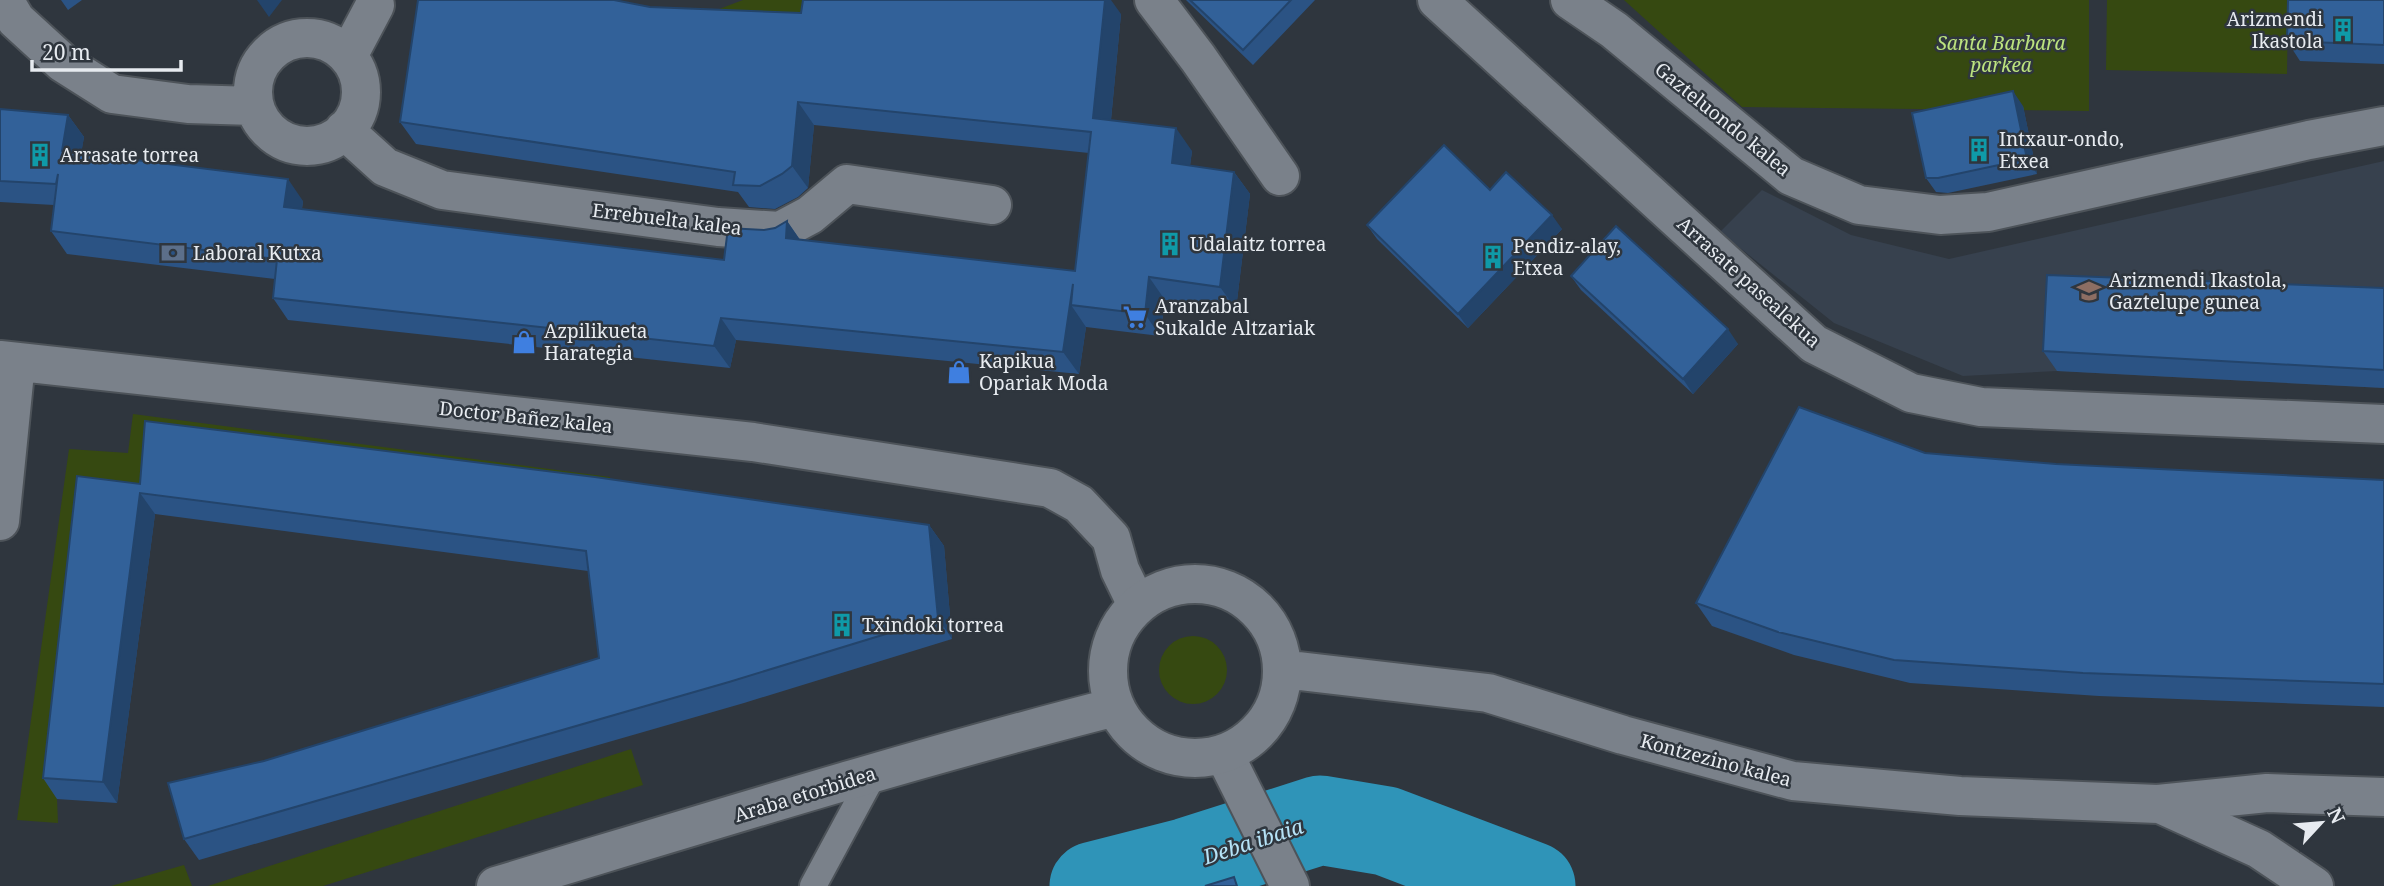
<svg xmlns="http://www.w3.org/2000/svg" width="2384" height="886" font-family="'Noto Serif',serif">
<rect width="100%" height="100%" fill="#2f363e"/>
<path fill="#37414e" d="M2384,161V388L2057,371L1963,376L1834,323L1720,232L1762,190L1851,235L1949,259Z"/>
<path fill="#364911" d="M743,0H822L817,35L666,29Z
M1624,0H2089V111L1742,107Z
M2107,0H2288L2287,74L2106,70Z
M133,414L610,477L609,498L160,442L57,799L58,823L17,820L69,449L128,453Z
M1159 670a34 34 0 1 1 68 0a34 34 0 1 1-68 0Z
M631,749L643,785L323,886H208Z
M184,865L192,886H111Z"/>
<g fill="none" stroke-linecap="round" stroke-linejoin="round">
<path stroke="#2f94b8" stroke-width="89" d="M1094,886L1188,862L1320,820L1386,831L1531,886"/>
<g stroke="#4d5359" stroke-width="30">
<path id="service" d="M813,886L874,773"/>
</g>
<g stroke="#4d5359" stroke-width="42">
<path id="minor" d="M4,0L16,20L63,63L112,94L188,104L254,106
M1154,0L1198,58L1280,176
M1437,0L1814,344L1911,393L1981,407L2384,424
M1570,0L1614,30L1791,176L1859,205L1940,215L1988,212L2309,140L2384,126
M253 92a54 54 0 1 1 108 0a54 54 0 1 1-108 0Z
M348,56L375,5
M344,130L385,167L442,190L718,227L780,231L810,215L847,184L992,205
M0,360L753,442L1050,488L1079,504L1111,538L1120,570L1137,605
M0,521L16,362
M1224,754L1290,886"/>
</g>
<g stroke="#4d5359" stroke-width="42">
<path id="tertiary" d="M1108 671a87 87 0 1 1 174 0a87 87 0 1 1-174 0Z
M1282,669L1488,693L1623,735L1793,781L1960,796L2158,804L2267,793L2384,797
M2160,804L2259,849L2314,886
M496,886C702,824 907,760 1115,707"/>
</g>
<use href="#service" stroke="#7a818a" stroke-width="26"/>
<use href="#minor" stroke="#7a818a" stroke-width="38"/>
<use href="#tertiary" stroke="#7a818a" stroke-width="38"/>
</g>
<path fill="#2b5384" d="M61,0H82L68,10Z
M1186,0H1315L1253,65Z
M2384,0V64L2300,61L2287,41Z
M650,7L801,13L1121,14L1111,120L1192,151L1190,166L1234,172L1250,194L1236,309L1165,300L1160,336L1086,327L1079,374L736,340L730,368L288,320L273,298L275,279L67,254L51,231L54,205L0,202V109L68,115L84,137L81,153L303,201L302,209L724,260L764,230L775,228L787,221L800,240L1075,271L1089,153L814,125L808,188L798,197L775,209L749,207L738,192L416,144L400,122Z
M2023,106L2037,174L1948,193L1936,192L1926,178Z
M1490,190L1562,229L1468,328L1377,239L1367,225Z
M1571,276L1738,344L1693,394L1581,290Z
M2384,288V388L2057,371L2043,351Z
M1925,453L2056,464L2384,480V707L2099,696L1910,683L1794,655L1712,626L1696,603Z
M140,484L929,525L944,546L952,639L744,703L199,860L184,839L264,761L599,658L588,571L155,514L117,803L57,799L43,778Z"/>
<path fill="#23446b" d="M257,0H282L269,17Z
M1105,0H1111L1121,14L1109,140L1093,118Z
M2013,91L2023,106L2037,174L2027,159Z
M798,102L814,125L808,188L792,166Z
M68,115L84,137L78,173L62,151Z
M1176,128L1192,151L1187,186L1172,163Z
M1234,172L1250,194L1236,309L1220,287Z
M288,179L303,201L299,229L284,207Z
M1552,215L1562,229L1468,328L1458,314Z
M787,221L803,244L786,238Z
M1149,277L1165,300L1160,336L1145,314Z
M1073,284L1071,305L1086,327L1079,374L1063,352Z
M721,318L736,340L730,368L714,346Z
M1728,329L1738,344L1693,394L1683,379Z
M140,493L155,514L117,803L103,782Z
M929,525L944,546L952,639L938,618Z"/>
<path fill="#326199" stroke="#23446b" stroke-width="2" d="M418,0H614L650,7L801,13L803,0H1105L1093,118L1176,128L1172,163L1234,172L1220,287L1149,277L1145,314L1071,305L1073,284L1063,352L721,318L714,346L273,298L277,259L51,231L58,174L56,184L0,181V109L68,115L62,151L288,179L284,207L724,260L728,228L764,230L775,228L787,221L786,238L1075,271L1091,132L798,102L792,166L782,174L760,186L733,185L735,172L400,122Z
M1190,0H1291L1243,50Z
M2288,0H2384V45L2287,41Z
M2013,91L2027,159L1938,178H1926L1912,113Z
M1444,145L1490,190L1506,172L1552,215L1458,314L1367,225Z
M1616,226L1728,329L1683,379L1571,276Z
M2047,275L2384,288V370L2043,351Z
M1799,407L1925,453L2056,464L2384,480V684L2083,673L1894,660L1778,632L1696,603Z
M145,421L595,477L929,525L938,618L729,682L184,839L168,783L264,761L599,658L586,551L140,493L103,782L43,778L77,476L140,484Z
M1234,877L1237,886H1205Z"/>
<defs>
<g id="building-bare" transform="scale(1.89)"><path d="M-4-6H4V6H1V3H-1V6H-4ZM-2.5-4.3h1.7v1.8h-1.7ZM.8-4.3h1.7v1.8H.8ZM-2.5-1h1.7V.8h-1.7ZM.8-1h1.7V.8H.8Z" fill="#0f9aa8" stroke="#2f363e" stroke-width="2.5" paint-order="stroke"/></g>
<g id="bank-bare" transform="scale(1.89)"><path d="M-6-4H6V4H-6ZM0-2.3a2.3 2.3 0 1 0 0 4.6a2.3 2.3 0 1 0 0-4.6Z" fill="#5c6f8a" stroke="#2f363e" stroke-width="2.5" paint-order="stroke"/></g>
<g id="school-bare" transform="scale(1.89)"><path d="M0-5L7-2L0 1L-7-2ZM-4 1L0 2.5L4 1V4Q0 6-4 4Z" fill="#8d6e63" stroke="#2f363e" stroke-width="2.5" paint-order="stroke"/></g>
<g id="supermarket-bare" transform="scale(1.89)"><path d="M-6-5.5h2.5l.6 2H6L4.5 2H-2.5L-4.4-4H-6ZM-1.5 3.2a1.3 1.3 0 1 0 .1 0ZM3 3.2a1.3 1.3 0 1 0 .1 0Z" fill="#3f7fe0" stroke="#2f363e" stroke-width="2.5" paint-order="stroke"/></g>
<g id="shop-bare" transform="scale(1.89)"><path d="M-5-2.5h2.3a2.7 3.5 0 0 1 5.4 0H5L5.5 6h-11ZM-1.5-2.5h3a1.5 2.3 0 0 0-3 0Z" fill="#3f7fe0" stroke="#2f363e" stroke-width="2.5" paint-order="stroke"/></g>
</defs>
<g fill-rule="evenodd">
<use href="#building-bare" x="2343" y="30"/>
<use href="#building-bare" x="1979" y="150"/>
<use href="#building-bare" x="40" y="155"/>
<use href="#building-bare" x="1170" y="244"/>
<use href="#bank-bare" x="173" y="253"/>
<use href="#building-bare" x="1493" y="257"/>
<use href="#school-bare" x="2089" y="291"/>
<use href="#supermarket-bare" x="1135" y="317"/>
<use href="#shop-bare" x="524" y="342"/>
<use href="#shop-bare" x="959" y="372"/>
<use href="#building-bare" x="842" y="625"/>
</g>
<g text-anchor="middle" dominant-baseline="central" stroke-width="5" stroke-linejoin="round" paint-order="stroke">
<g font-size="19" fill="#e7ebf0" stroke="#2f363e" text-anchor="start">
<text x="2323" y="19" text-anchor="end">Arizmendi<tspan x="2323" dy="22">Ikastola</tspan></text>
<text x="1999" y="139">Intxaur-ondo,<tspan x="1999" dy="22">Etxea</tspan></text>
<text x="60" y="155">Arrasate torrea</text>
<text x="1190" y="244">Udalaitz torrea</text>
<text x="1513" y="246">Pendiz-alay,<tspan x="1513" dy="22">Etxea</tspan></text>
<text x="193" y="253">Laboral Kutxa</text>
<text x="2109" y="280">Arizmendi Ikastola,<tspan x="2109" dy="22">Gaztelupe gunea</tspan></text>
<text x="1155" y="306">Aranzabal<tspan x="1155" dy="22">Sukalde Altzariak</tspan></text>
<text x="544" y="331">Azpilikueta<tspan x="544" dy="22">Harategia</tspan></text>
<text x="979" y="361">Kapikua<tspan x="979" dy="22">Opariak Moda</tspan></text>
<text x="862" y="625">Txindoki torrea</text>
</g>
<g font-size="19" font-style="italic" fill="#bce37f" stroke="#2f363e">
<text x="2001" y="43">Santa Barbara<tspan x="2001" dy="22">parkea</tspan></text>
</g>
<g font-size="19" fill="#e7ebf0" stroke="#2f363e">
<text transform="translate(1723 119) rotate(39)">Gazteluondo kalea</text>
<text transform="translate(667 219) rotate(7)">Errebuelta kalea</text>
<text transform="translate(1749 282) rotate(42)">Arrasate pasealekua</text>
<text transform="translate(526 417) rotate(6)">Doctor Bañez kalea</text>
<text transform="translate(1716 760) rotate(15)">Kontzezino kalea</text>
<text transform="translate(805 794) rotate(-17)">Araba etorbidea</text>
</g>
<g font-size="21" font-style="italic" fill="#b6e3f7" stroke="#2f363e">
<text transform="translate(1253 841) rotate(-18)">Deba ibaia</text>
</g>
</g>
<g transform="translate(2321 823) rotate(64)" stroke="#2f363e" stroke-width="5" paint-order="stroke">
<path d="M0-5L12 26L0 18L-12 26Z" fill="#e7ebf0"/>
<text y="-10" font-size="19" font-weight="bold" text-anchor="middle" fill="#e7ebf0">N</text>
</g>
<path d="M32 60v10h149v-10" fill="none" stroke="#e7ebf0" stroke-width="3.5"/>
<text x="42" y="60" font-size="21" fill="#e7ebf0" stroke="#2f363e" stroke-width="5" paint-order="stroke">20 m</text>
</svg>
